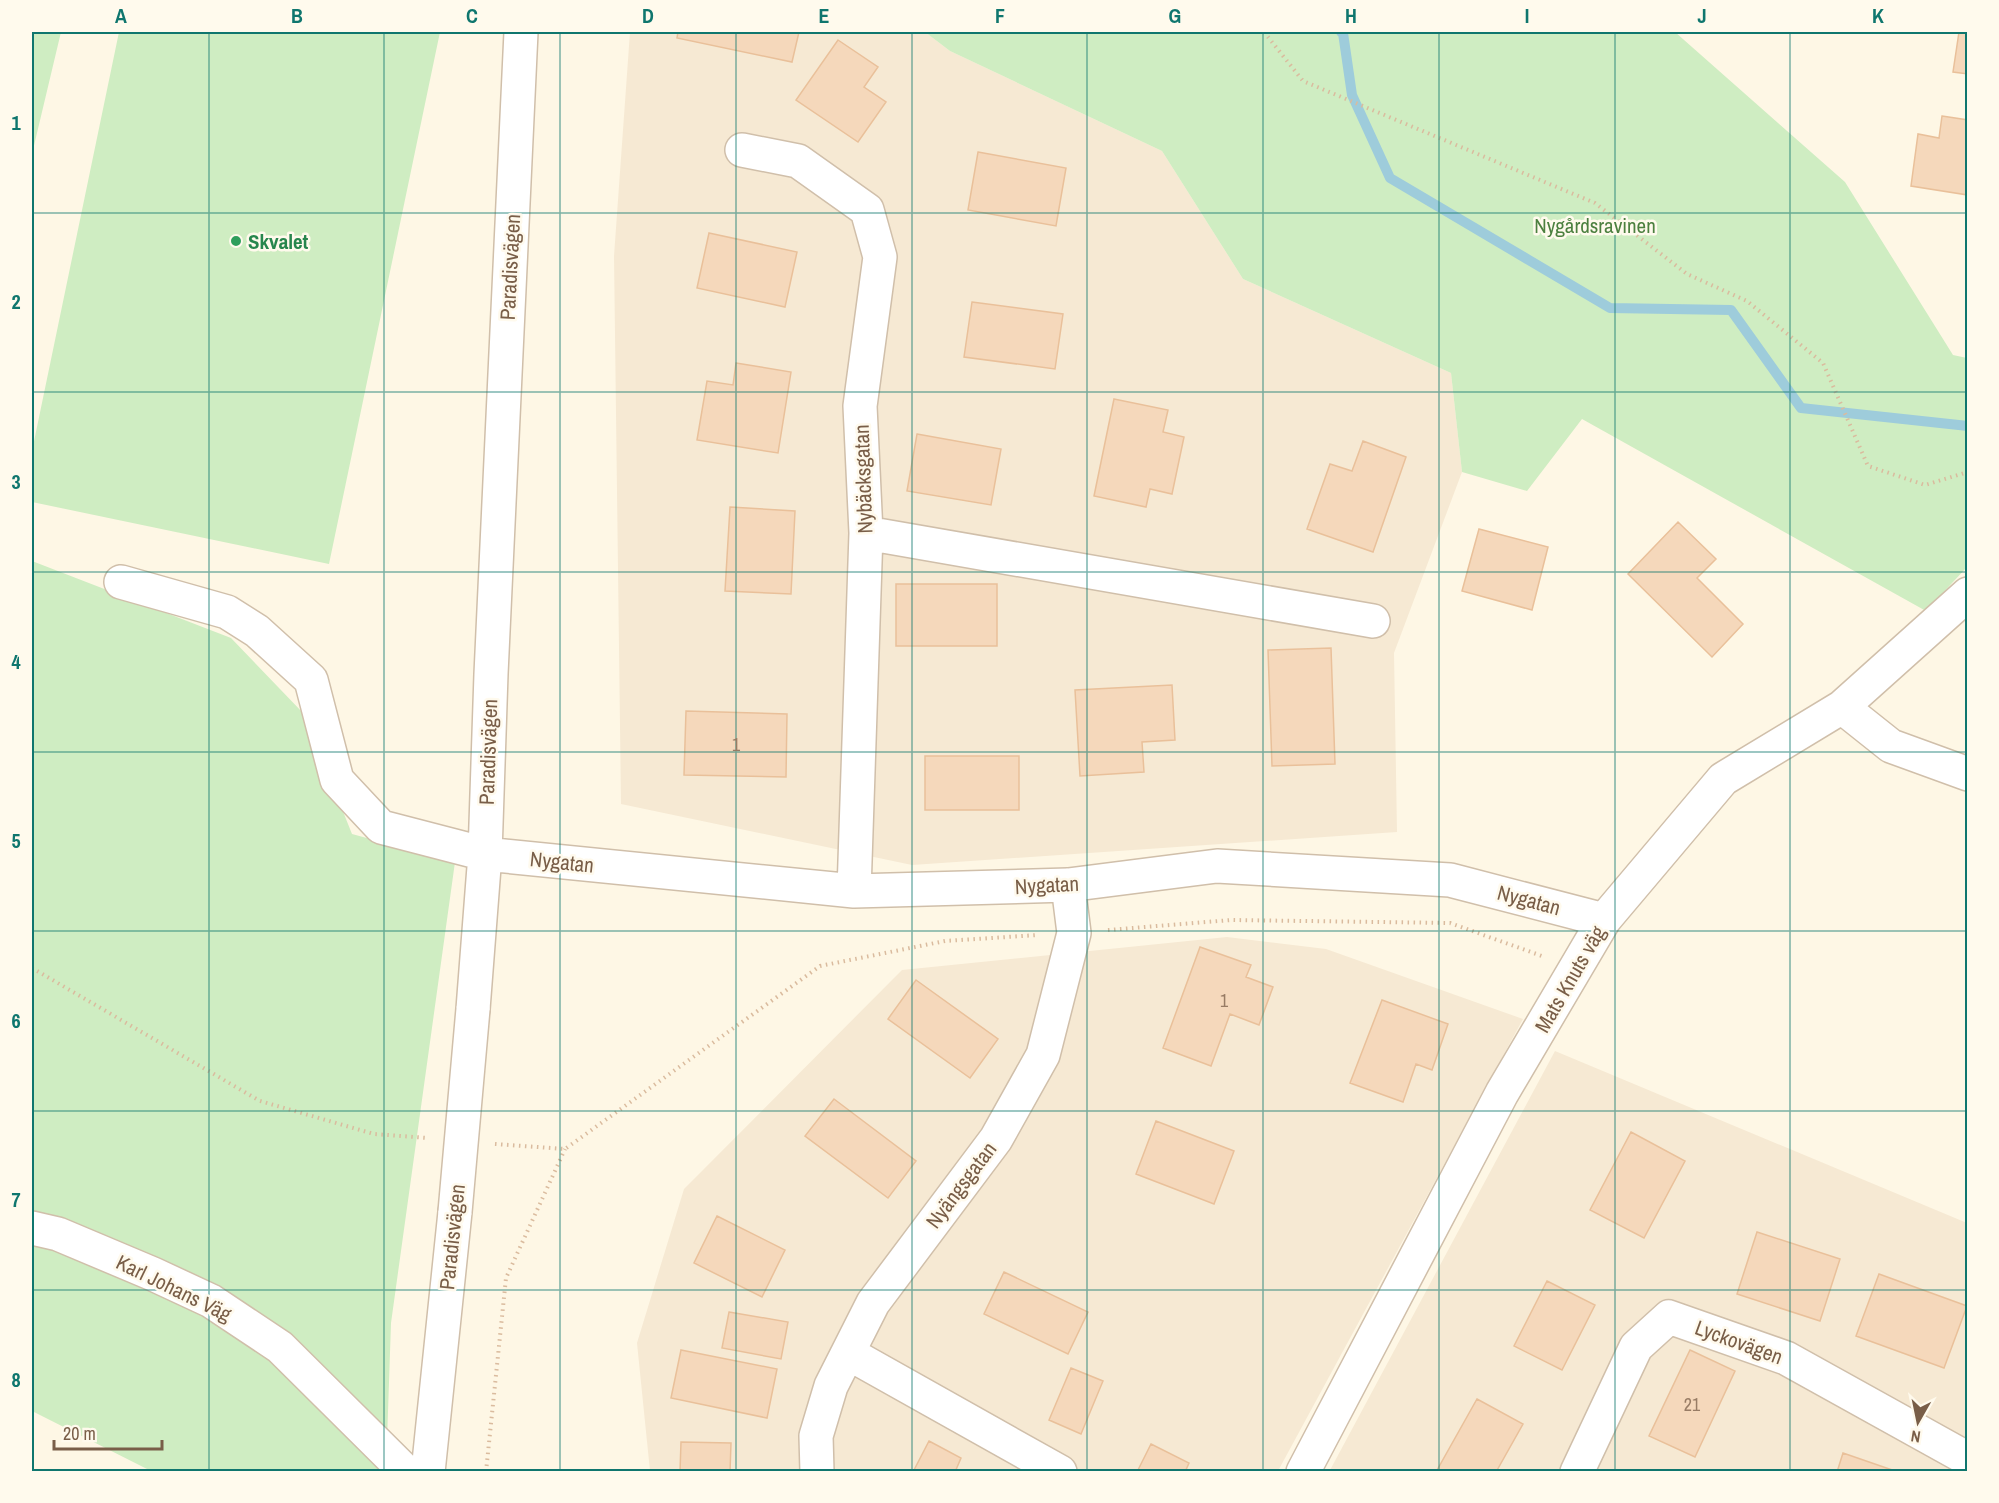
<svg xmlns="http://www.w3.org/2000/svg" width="1999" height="1503" font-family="'Archivo Narrow',sans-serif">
<rect width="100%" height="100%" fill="#fef7e5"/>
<path fill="#f6e9d3" d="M630,32H925L950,51L1162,151L1243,279L1451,373L1462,472L1394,653L1397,832L912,865L621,804L614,256Z
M1227,937L1326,949L1523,1019L1278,1471H650L637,1343L684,1189L902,970Z
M1555,1051L1967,1223V1471L1329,1472Z"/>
<path fill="#cfedc2" d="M32,32H61L32,154Z
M119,32H440L329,564L32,502V451Z
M925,32H1675L1845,182L1953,355L1967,358V567L1926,611L1582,419L1527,491L1462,472L1451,373L1243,279L1162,151L950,51Z
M32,561L231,638L304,714L352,834L455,862L391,1323L386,1471H151L32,1411Z"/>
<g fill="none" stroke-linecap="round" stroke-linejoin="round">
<path stroke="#9eccdb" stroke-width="10" d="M1341,32L1343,33L1352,95L1390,178L1610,308L1731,310L1801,408L1968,426"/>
</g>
<path fill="#f5d8bb" stroke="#e9c09a" stroke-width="1.5" d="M678,32H799L792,62L677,38Z
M1959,32H1968V74L1953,72Z
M838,40L878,67L864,87L886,102L858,142L796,100Z
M1942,116L1968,120V195L1911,186L1918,134L1939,138Z
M978,152L1066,168L1056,226L968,210Z
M709,233L797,252L785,307L697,288Z
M972,302L1063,314L1055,369L964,357Z
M736,363L791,372L778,453L697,440L707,381L733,385Z
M1114,399L1168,410L1163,432L1184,437L1172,494L1150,489L1146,507L1094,496Z
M917,434L1001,449L991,505L907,491Z
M1363,441L1406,457L1373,552L1307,529L1330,464L1352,471Z
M730,507L795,511L791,594L725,591Z
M1678,522L1716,559L1697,578L1743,624L1712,657L1628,574Z
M1479,529L1548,547L1532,610L1462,591Z
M896,584H997V646H896Z
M1331,648L1335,764L1272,766L1268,650Z
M1172,685L1175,740L1142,742L1144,772L1080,776L1075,690Z
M686,711L787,714L786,777L684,775Z
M925,756H1019V810H925Z
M1200,947L1251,965L1246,977L1273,987L1259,1025L1230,1014L1211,1066L1163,1048Z
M916,980L998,1039L970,1078L888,1019Z
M1382,1000L1448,1024L1432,1070L1416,1064L1403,1102L1350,1083Z
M834,1099L916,1161L888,1198L805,1136Z
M1156,1121L1234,1151L1214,1204L1136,1174Z
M1631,1132L1685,1161L1644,1238L1590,1210Z
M717,1216L785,1250L762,1297L694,1263Z
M1757,1232L1840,1259L1820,1321L1737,1294Z
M1004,1272L1088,1312L1068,1354L984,1314Z
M1879,1274L1967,1306L1944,1368L1856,1336Z
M1547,1281L1595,1305L1562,1370L1514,1346Z
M729,1312L788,1322L781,1359L722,1348Z
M681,1350L777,1369L767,1418L671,1398Z
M1690,1350L1735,1371L1695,1457L1649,1436Z
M1071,1368L1103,1381L1081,1434L1049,1420Z
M1477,1399L1523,1424L1496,1472H1436Z
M929,1441L961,1458L955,1472H913Z
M681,1442L731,1443L730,1472H680Z
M1151,1444L1189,1463L1185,1472H1137Z
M1843,1453L1898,1472H1837Z"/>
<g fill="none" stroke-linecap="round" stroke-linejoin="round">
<g stroke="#d0bfaa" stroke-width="36">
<path id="minor" d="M742,150L798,161L867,210L880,257L860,406L866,533L854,891
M866,533L1373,621
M121,582L227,612L257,631L311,680L337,780L381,827L485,854L854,891L1068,885L1217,866L1450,880L1604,920
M1842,707L1891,746L1968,774
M473,1009L485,854L491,674L521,32
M32,1228L58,1234L153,1274L211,1301L280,1347L406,1472
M848,1353L1060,1472
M428,1472L455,1212
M817,1472L816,1436L831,1386L873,1303L996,1139L1043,1055L1074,933L1068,885
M1303,1472L1502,1093L1604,920L1723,779L1842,707L1968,594
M1577,1472L1636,1347L1669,1317L1786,1358L1968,1459"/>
</g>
<path stroke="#dabb9e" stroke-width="4" stroke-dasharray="1.5 4.5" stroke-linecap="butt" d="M1264,32L1303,81L1595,203L1687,274L1747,301L1823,363L1868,466L1925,485L1968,472
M1108,930L1231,920L1450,923L1542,956
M32,968L260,1101L374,1134L428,1138
M495,1144L565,1149L820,966L945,941L1038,935
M486,1472L506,1278L565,1149"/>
<use href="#minor" stroke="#fff" stroke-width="33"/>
<g stroke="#d0bfaa" stroke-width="36" stroke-linecap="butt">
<path id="minor-bridge" d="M455,1212L473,1009"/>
</g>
<use href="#minor-bridge" stroke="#fff" stroke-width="33"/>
</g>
<path fill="none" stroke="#0f766e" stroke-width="1.5" stroke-opacity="0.55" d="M209,32V1472M384,32V1472M560,32V1472M736,32V1472M912,32V1472M1087,32V1472M1263,32V1472M1439,32V1472M1615,32V1472M1790,32V1472M32,213H1968M32,392H1968M32,572H1968M32,752H1968M32,931H1968M32,1111H1968M32,1290H1968"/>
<circle fill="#2e9e5b" stroke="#fffaed" stroke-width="2" cx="236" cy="241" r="6"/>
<g text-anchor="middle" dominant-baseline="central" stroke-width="5" stroke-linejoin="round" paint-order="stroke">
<g font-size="18" fill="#987c65">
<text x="736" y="744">1</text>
<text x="1224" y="1000">1</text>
<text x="1692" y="1404">21</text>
</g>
<g font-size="21" fill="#4c803f" stroke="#fffaed">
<text x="1595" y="225">Nygårdsravinen</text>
</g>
<g font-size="21" font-weight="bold" fill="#27864d" stroke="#fffaed" text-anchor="start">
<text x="248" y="241">Skvalet</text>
</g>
<g font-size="21" fill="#795e48" stroke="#fffaed">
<text transform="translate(510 267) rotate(-87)">Paradisvägen</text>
<text transform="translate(863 479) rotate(-92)">Nybäcksgatan</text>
<text transform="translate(488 752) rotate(-88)">Paradisvägen</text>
<text transform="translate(562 862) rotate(6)">Nygatan</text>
<text transform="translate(1047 885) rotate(-3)">Nygatan</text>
<text transform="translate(1529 900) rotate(15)">Nygatan</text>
<text transform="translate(1570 979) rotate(-60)">Mats Knuts väg</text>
<text transform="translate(961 1185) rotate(-53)">Nyängsgatan</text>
<text transform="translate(452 1237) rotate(-84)">Paradisvägen</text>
<text transform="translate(174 1288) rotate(26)">Karl Johans Väg</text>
<text transform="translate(1739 1342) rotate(20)">Lyckovägen</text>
</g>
</g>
<rect width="1999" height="1503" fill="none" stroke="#fffaed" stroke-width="66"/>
<g transform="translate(1918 1422) rotate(189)" stroke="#fffaed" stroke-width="4.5" paint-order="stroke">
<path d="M0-4.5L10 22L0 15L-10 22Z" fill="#795e48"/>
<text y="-9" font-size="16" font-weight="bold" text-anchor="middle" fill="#795e48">N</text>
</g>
<path d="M54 1440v9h108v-9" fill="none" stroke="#795e48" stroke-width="3"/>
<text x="63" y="1440" font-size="18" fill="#795e48" stroke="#fffaed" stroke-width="4.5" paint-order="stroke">20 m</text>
<rect x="33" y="33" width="1933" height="1437" fill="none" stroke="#0f766e" stroke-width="2"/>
<g font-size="20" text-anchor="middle" font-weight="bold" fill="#0f766e">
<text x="121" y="23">A</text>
<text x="297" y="23">B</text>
<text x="472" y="23">C</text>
<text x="648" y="23">D</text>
<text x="824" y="23">E</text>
<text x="1000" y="23">F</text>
<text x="1175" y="23">G</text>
<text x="1351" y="23">H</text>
<text x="1527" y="23">I</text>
<text x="1702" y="23">J</text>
<text x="1878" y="23">K</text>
<text x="16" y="130">1</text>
<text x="16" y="309">2</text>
<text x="16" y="489">3</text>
<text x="16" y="669">4</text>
<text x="16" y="848">5</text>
<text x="16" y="1028">6</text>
<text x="16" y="1207">7</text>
<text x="16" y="1387">8</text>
</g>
</svg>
